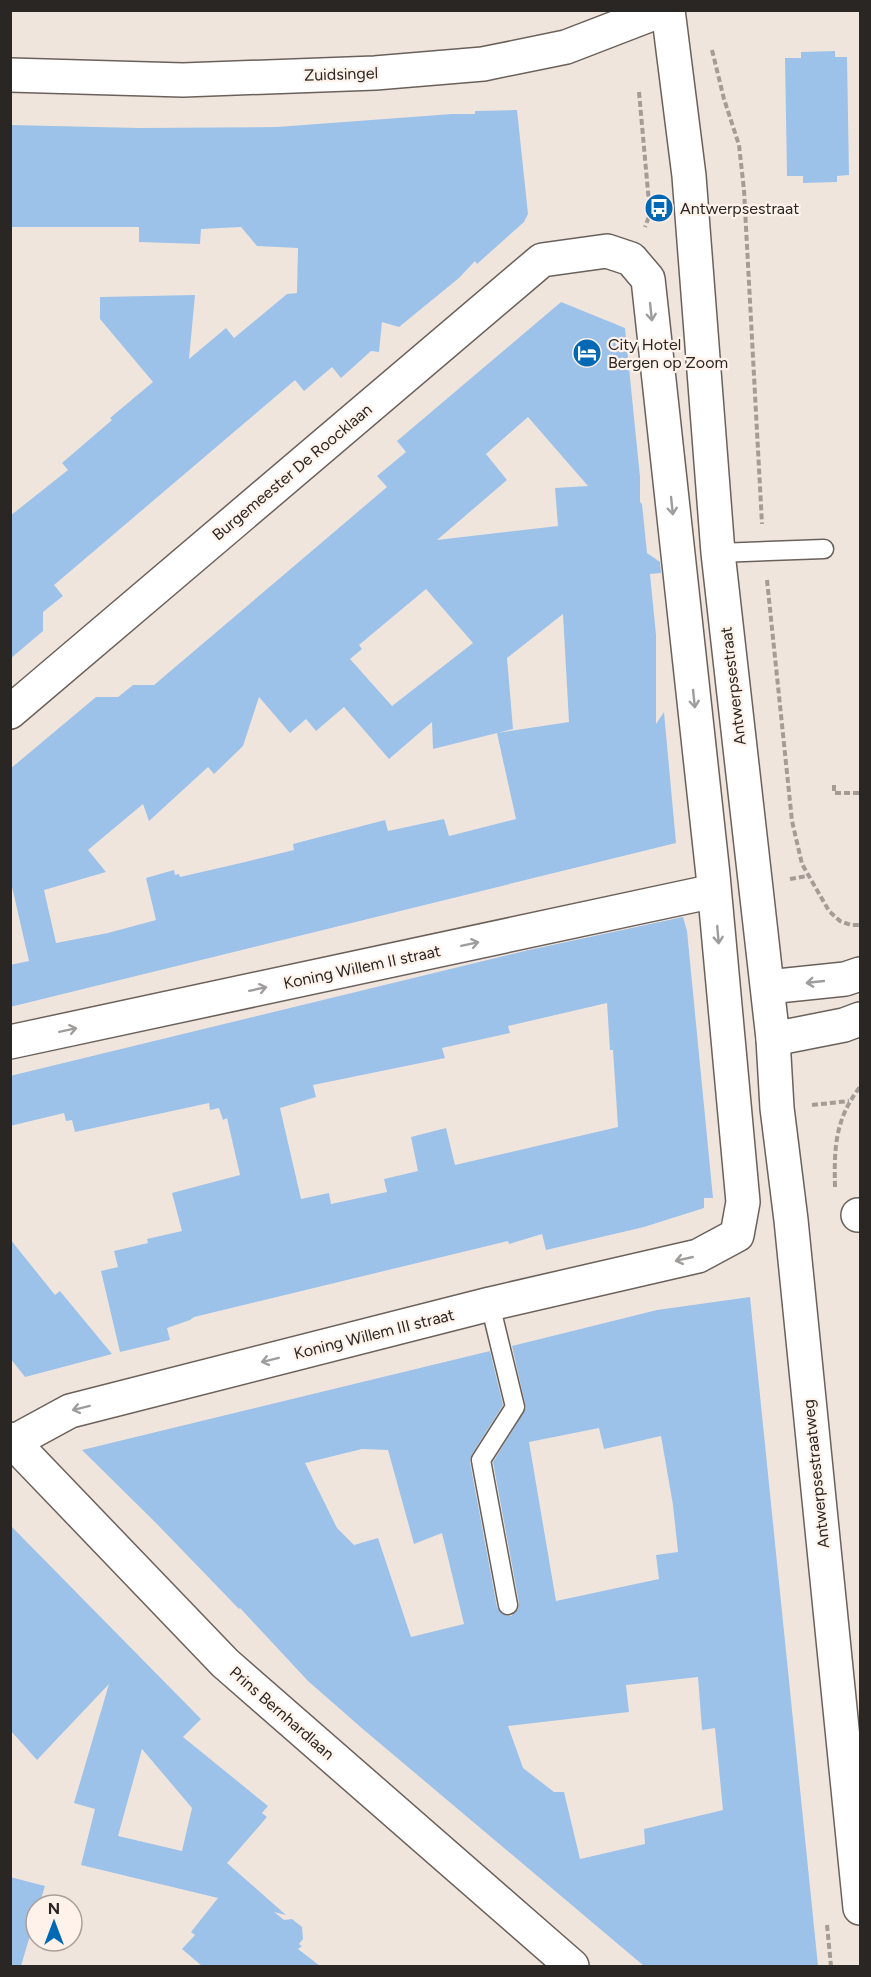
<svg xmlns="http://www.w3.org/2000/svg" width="871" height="1977" font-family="Figtree,sans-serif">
<rect width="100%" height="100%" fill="#f0e5dd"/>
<path fill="#9dc2ea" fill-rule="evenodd" d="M835,51V57H847L849,175L837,176V182L803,183V176H787L785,58H801V52Z
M517,110L528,214L524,222L477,264L475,261L459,278L399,327L382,322L379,352L371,351L341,378L332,367L304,391L295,380L80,563L54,585L63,596L43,612V631L10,659V516L68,470L62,463L112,420L110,418L153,382L100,319V297L195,295L189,359L226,328L234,338L287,294L297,293L298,248L257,246L241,227L201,229L200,244L139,242V227H10V125L139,128L277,127L452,114H475V111Z
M561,302L625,328L640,477V502L642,504L647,553L660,562L661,573L650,574L656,635V724L664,712L676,843L10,1007V965L29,961L10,878V769L96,697H118L133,685H154L280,578L387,487L377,476L406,452L397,441ZM528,417L588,486L555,488L558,526L437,540L507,480L486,454ZM426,589L473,643L392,706L350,659L362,649L359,645ZM563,614L569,722L497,733L516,819L449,836L444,819L388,831L385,820L293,844L294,850L245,862L180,877L179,874L175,875L174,870L146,878L156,920L108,933L56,943L44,890L106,872L88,850L143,804L149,821L208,767L214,774L243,746L259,697L290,733L306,719L316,731L344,707L389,759L432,722L433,749L513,729L507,658Z
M683,917L687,931L713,1198H704V1208L644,1227L546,1250L542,1234L509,1244L508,1241L194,1317L190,1320L167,1328L170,1340L120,1352L101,1271L118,1267L114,1251L148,1243L147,1239L182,1231L172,1193L240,1175L227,1118L223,1120L219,1108L210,1110L209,1103L75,1132L72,1120L66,1121L64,1113L10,1126V1076L529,950ZM607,1003L610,1050H613L618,1127L455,1165L446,1128L411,1137L418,1171L384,1179L387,1192L331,1204L329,1193L301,1199L280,1108L316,1097L313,1085L445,1058L442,1048L510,1033L508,1026Z
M10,1239L55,1295L60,1291L112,1354L25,1377L10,1358Z
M750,1297L818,1966H644L364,1730L308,1681L240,1608L239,1609L156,1523L82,1450L490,1351L503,1405L472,1454L470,1462L497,1607L504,1615L511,1616L518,1609L519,1603L493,1462L526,1408L512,1346L657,1310ZM599,1428L604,1449L661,1436L673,1505L678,1552L656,1555L659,1579L556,1601L529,1442ZM362,1449L388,1450L414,1544L442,1533L464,1624L411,1637L378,1538L354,1545L337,1528L305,1463ZM698,1677L702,1730L715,1728L723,1810L644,1829L645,1844L580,1859L564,1792H554L523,1768L508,1726L629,1712L626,1685Z
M10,1525L201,1719L183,1737L268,1806L262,1813L267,1817L227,1863L286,1915L274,1912L284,1920L292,1919L302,1927L303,1939L299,1944L302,1946L298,1949L320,1966H202L182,1949L195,1935L191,1932L218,1898L81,1865L95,1809L74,1803L109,1684L37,1760L10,1730ZM142,1749L192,1808L182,1851L118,1836Z
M10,1877L45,1886L39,1905H36V1915L21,1966H10Z"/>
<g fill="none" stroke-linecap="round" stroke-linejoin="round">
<g stroke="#6b615b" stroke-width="21">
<path id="service" d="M718,553L824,549
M490,1304L515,1407L481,1460L508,1605"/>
</g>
<g stroke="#6b615b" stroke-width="36">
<path id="minor" d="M10,712L542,260L607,251L631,259L648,279L713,875L743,1202L737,1235L698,1256L490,1304L70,1411L13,1442
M10,1042L714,891
M858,1215H860
M10,1439L225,1663L572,1966"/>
</g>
<g stroke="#6b615b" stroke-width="36">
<path id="tertiary" d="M10,75L183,80L375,73L483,64L566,47L662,10
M773,1039L777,1108L791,1220L860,1908"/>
</g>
<g stroke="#6b615b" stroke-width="36">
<path id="secondary" d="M668,10L689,176L718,553L773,1039L844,1025L860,1019
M768,987L845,979L860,974"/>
</g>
<path stroke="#a59c96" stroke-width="4" stroke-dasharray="6 3" stroke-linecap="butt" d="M712,50L724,99L739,145L744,190L762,524
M639,92L650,214L645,227
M767,580L792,821L802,864L829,911L840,921L851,925H860
M834,785V793H860
M790,879L807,876
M812,1105L849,1101
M835,1187C834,1148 835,1119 860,1087
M827,1925L831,1966"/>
<use href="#service" stroke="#fff" stroke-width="18"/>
<use href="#minor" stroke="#fff" stroke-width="33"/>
<use href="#tertiary" stroke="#fff" stroke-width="33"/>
<use href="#secondary" stroke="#fff" stroke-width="33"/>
</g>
<defs><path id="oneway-shaft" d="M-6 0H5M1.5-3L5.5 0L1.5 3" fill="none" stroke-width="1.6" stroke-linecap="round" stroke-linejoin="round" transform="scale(1.5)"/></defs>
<g stroke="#9f9d9c">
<use href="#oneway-shaft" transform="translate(651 312) rotate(84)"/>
<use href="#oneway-shaft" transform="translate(672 506) rotate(84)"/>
<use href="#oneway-shaft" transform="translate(694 699) rotate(84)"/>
<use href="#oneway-shaft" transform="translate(718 935) rotate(85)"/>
<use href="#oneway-shaft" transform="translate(470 944) rotate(-12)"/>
<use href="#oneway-shaft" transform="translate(815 982) rotate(174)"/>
<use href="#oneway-shaft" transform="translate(258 989) rotate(-12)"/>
<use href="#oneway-shaft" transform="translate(68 1030) rotate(-12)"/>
<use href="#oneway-shaft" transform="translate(684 1259) rotate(167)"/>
<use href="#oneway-shaft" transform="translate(270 1360) rotate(166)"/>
<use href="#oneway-shaft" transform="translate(81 1408) rotate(166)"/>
</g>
<defs>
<g id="bus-disc" transform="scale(1.5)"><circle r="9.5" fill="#0168b4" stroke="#fef2ea"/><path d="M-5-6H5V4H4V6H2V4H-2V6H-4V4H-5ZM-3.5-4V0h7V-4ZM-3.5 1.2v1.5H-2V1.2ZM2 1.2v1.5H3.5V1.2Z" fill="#fff"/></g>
<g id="hotel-disc" transform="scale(1.5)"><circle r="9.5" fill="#0168b4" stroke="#fef2ea"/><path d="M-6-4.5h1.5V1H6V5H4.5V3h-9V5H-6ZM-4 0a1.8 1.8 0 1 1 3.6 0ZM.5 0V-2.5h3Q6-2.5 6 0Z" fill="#fff"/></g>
</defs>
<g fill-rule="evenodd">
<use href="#bus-disc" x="659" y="208"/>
<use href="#hotel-disc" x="587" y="353"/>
</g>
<g text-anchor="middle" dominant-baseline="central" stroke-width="4.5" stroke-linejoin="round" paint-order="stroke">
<g font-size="16" fill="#2a2623" stroke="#fef2ea">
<text transform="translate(341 74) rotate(-2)">Zuidsingel</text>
<text transform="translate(292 472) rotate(-40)">Burgemeester De Roocklaan</text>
<text transform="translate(733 686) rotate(-97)">Antwerpsestraat</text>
<text transform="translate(362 967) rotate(-12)">Koning Willem II straat</text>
<text transform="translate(374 1334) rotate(-14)">Koning Willem III straat</text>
<text transform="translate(816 1474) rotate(-96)">Antwerpsestraatweg</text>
<text transform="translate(282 1713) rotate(41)">Prins Bernhardlaan</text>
</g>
<g font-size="16" fill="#2a2623" stroke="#fef2ea" text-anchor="start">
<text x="680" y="208">Antwerpsestraat</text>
<text x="608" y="344">City Hotel<tspan x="608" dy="18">Bergen op Zoom</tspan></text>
</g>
</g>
<rect width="871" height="1977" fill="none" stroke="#2a2623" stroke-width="24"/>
<g transform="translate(54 1923)"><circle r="28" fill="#fef2ea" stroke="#a9a09a" stroke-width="1.5"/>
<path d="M0-4.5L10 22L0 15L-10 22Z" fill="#0168b4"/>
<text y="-9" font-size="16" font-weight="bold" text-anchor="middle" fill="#2a2623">N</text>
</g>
</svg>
